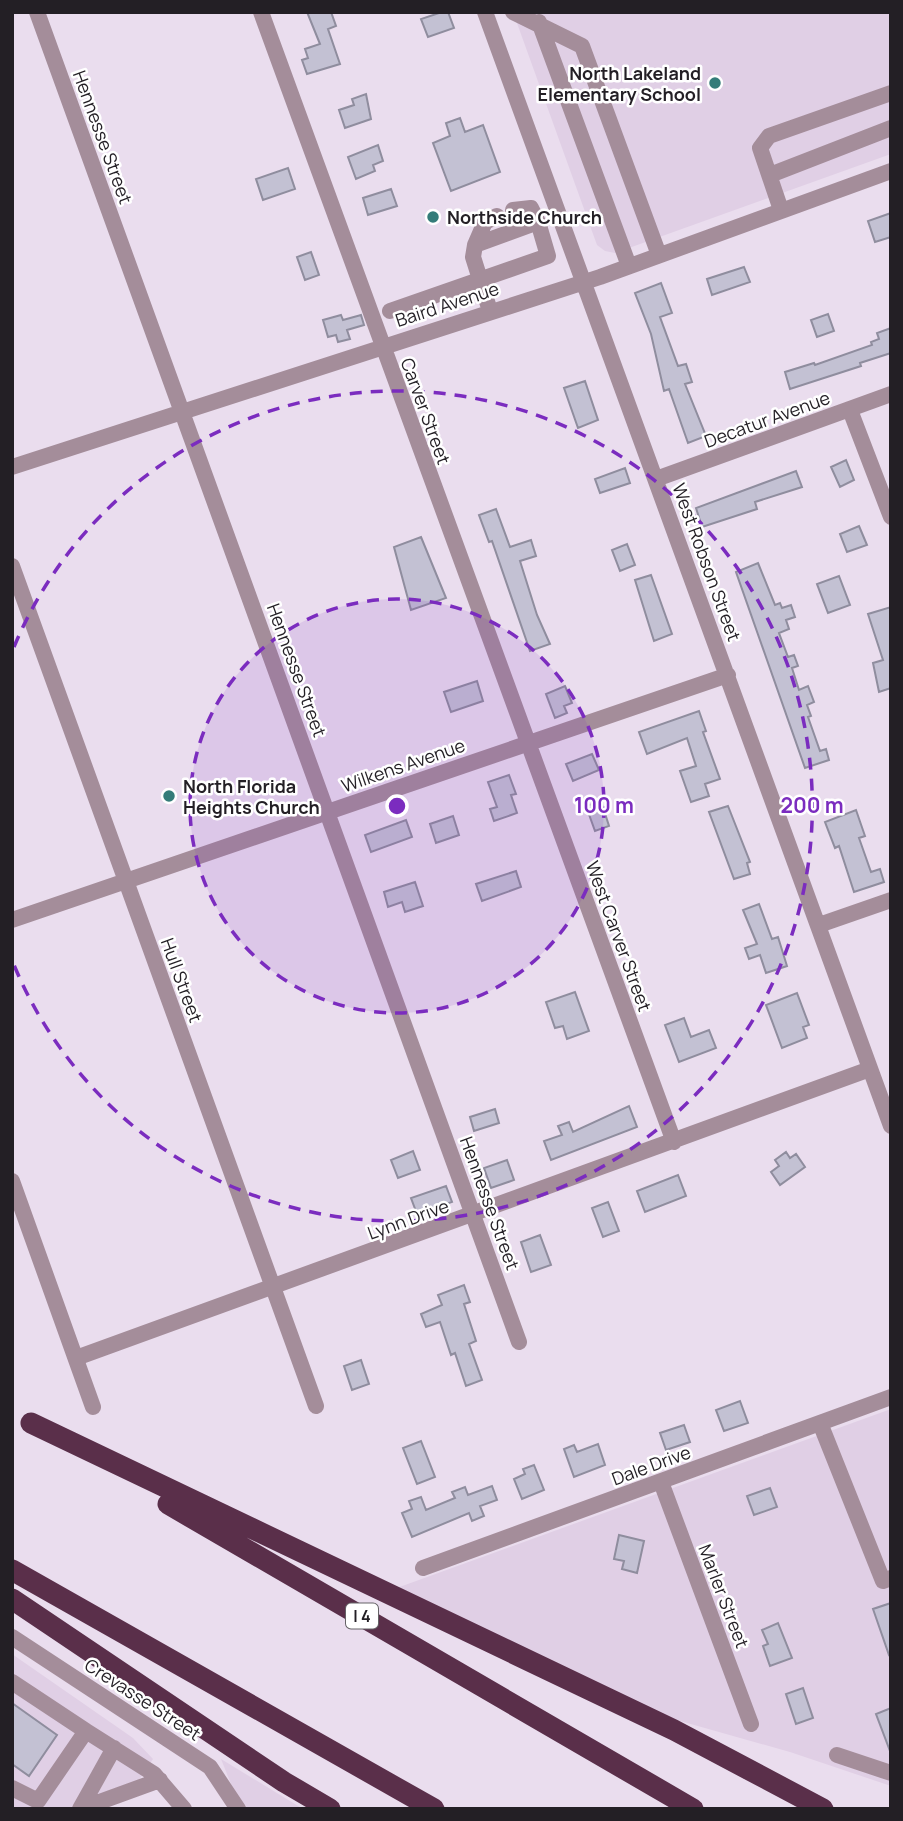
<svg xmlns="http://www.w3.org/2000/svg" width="903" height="1821" font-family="Manrope,sans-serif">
<rect width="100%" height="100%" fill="#eaddee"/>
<path fill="#e0cfe5" d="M513,12H891V154L615,253L605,251L597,245Z
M891,1409V1786L790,1752L666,1717L394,1589Z
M12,1654L133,1738L153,1759L139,1780L67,1809H12Z
M221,1759L303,1809H241Z"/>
<path fill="#c3c1d3" stroke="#8f8d9e" stroke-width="2" d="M307,12H331L336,26L328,29L340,64L307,74L302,60L308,58L305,49L320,44Z
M442,12H448L454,28L428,37L421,19Z
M366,94L371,119L345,128L339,110L354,105L352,99Z
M460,118L465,132L483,125L500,172L451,191L433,143L450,136L446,123Z
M378,145L383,161L373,165L375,171L356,179L348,157Z
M288,168L295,189L263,200L256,179Z
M391,189L397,206L368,215L363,198Z
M891,213V237L875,242L868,221Z
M311,252L319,275L305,280L297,257Z
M744,267L750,282L712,295L707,279Z
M661,283L672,313L660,317L678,366L686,364L692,382L685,384L706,436L688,443L669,389L664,391L651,334L635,293Z
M828,314L834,331L817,337L811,320Z
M341,315L343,320L361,315L364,325L347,330L350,339L338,342L336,335L328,337L323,320Z
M891,328V353L860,363L861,366L790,389L785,372L814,363L815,365L872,345L871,342L879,339L877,333Z
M585,381L598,420L578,428L564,388Z
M846,460L854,480L840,487L831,467Z
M625,468L630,483L600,493L595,479Z
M796,471L802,487L755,502L757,509L702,527L696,508Z
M496,509L510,547L531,540L536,556L520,561L537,615L550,644L530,651L492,541L489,542L479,515Z
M859,526L867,545L847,552L840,534Z
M421,537L446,598L411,610L394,547Z
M627,544L635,565L620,571L612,550Z
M758,563L775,605L780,603L782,608L791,605L795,617L786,620L789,629L779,633L788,657L794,655L798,666L792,668L799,690L808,686L814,702L807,705L811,716L808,717L820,751L826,749L829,760L805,768L736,572Z
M651,575L672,634L654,641L635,580Z
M839,576L850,605L828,613L817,584Z
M891,607V688L879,692L873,663L883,660L868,614Z
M477,681L483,701L451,712L444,692Z
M565,686L572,703L564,706L567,713L555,718L546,694Z
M699,711L706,731L703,732L720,779L705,784L709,796L691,802L680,771L696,766L687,738L647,754L639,732Z
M592,754L599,770L573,781L566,764Z
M509,775L516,794L511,795L517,813L494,821L490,809L497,807L488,782Z
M601,801L609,826L595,831L586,806Z
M728,806L750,862L747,863L750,874L734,879L709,812Z
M856,810L865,836L859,838L871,872L880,869L884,882L854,892L839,846L835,848L825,822Z
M453,816L459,835L436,843L430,824Z
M406,820L412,837L371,852L365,835Z
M516,871L521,887L482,901L476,884Z
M415,882L423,906L405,912L402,902L388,907L384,892Z
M759,904L772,939L778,937L787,966L766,973L760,955L749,959L745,948L757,944L743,910Z
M575,992L589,1031L567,1039L563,1026L555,1028L546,1002Z
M797,993L809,1025L803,1027L807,1038L782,1048L766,1005Z
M684,1018L691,1037L709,1030L716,1048L679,1062L665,1025Z
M629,1106L637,1127L551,1160L544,1141L562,1135L558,1126L569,1122L573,1132Z
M495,1109L499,1123L474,1131L470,1117Z
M413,1151L420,1170L398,1178L391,1160Z
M786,1152L790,1158L796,1154L805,1167L780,1185L771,1172L779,1166L775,1160Z
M507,1160L514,1180L491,1188L484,1168Z
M678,1175L686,1196L645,1212L637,1191Z
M446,1186L452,1202L417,1214L411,1198Z
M608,1202L619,1231L603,1237L592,1208Z
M540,1235L551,1265L531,1272L521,1242Z
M464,1285L470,1302L464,1304L476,1341L469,1344L482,1380L466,1386L455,1353L451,1355L440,1322L426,1327L421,1314L442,1305L438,1295Z
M361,1360L369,1384L352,1390L344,1366Z
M740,1401L748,1423L724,1431L716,1410Z
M684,1425L690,1442L666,1450L660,1433Z
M421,1441L435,1477L417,1484L403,1448Z
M598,1444L605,1465L574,1477L564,1449L574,1445L577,1452Z
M534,1465L544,1490L522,1499L514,1479L525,1474L523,1469Z
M492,1486L497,1500L480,1506L484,1516L472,1521L469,1513L412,1537L402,1513L412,1509L409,1501L421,1497L426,1510L455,1498L452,1492L465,1487L468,1495Z
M770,1488L777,1507L754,1515L747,1496Z
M619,1535L644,1541L637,1573L622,1569L624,1561L614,1559Z
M891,1603V1654L889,1655L873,1609Z
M778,1623L792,1658L770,1666L763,1646L768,1644L762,1630Z
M803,1688L813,1718L796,1724L786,1694Z
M12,1703L57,1735L29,1776L12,1764Z
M891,1708V1751H890L876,1714Z"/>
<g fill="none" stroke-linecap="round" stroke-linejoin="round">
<path stroke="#a48d9a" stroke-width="16" d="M37,12L519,1342
M261,12L674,1142
M485,12L891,1126
M513,12L582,46L659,255
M539,22L629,266
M770,175L891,128
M781,210L760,148L769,136L891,93
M475,245L485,222L497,216
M390,311L548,256L538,222
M490,311L473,257L475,245L538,222L531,208L513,210
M850,410L891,517
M12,467L600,277L891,171
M656,479L891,394
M12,566L316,1406
M12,920L728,675
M819,925L891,900
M12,1181L93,1407
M76,1358L870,1069
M820,1423L883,1581L891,1578
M661,1482L751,1724
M423,1568L891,1397
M12,1637L210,1767L238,1809
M12,1682L86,1731L38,1801L12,1788
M86,1731L154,1774L184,1809
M837,1755L891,1773
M83,1808L160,1780
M80,1809L114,1748"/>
<path stroke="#5a2f4a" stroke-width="21" d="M31,1423L674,1730L823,1809
M168,1504L693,1809
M12,1570L434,1809
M12,1599L284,1782L330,1809"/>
</g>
<circle cx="397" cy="806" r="207" fill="#7b2cbf" fill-opacity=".12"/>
<g fill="none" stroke="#7b2cbf" stroke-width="3.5" stroke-dasharray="12 9">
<circle cx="397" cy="806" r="207"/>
<path d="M14 647A415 415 0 1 1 14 965"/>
</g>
<g fill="#347c79" stroke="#fff" stroke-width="2.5">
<circle cx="715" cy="83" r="7"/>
<circle cx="433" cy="217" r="7"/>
<circle cx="169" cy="796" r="7"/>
</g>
<g text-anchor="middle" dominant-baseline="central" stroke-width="5" stroke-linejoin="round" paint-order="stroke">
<rect fill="#fff" stroke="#656266" stroke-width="2" x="346" y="1603.5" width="32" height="25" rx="5"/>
<g font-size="16" font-weight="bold" fill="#231f25">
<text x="362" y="1616">I 4</text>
</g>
<g font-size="18" font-weight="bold" fill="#231f25" stroke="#fff" text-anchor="start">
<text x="701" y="73" text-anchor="end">North Lakeland<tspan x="701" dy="21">Elementary School</tspan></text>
<text x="447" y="217">Northside Church</text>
<text x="183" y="786">North Florida<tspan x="183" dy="21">Heights Church</tspan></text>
</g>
<g font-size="18" fill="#231f25" stroke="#fff">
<text transform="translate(103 137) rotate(70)">Hennesse Street</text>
<text transform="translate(447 304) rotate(-18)">Baird Avenue</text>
<text transform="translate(426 411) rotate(70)">Carver Street</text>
<text transform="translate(767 419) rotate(-20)">Decatur Avenue</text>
<text transform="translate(707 562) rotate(70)">West Robson Street</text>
<text transform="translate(297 670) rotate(70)">Hennesse Street</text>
<text transform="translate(403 765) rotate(-19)">Wilkens Avenue</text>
<text transform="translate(619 936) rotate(70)">West Carver Street</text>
<text transform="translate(182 980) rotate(70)">Hull Street</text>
<text transform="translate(490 1203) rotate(70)">Hennesse Street</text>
<text transform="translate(408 1219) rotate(-20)">Lynn Drive</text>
<text transform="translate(651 1465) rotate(-20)">Dale Drive</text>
<text transform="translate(724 1596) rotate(69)">Marler Street</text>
<text transform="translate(143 1699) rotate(33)">Crevasse Street</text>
</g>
</g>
<circle cx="397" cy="806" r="10" fill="#7b2cbf" stroke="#fff" stroke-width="3.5"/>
<g font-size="21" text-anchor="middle" font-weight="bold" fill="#7b2cbf" stroke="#fff" stroke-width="5" stroke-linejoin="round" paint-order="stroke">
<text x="604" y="813">100 m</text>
<text x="812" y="813">200 m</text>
</g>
<rect width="903" height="1821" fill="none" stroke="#231f25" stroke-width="28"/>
</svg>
